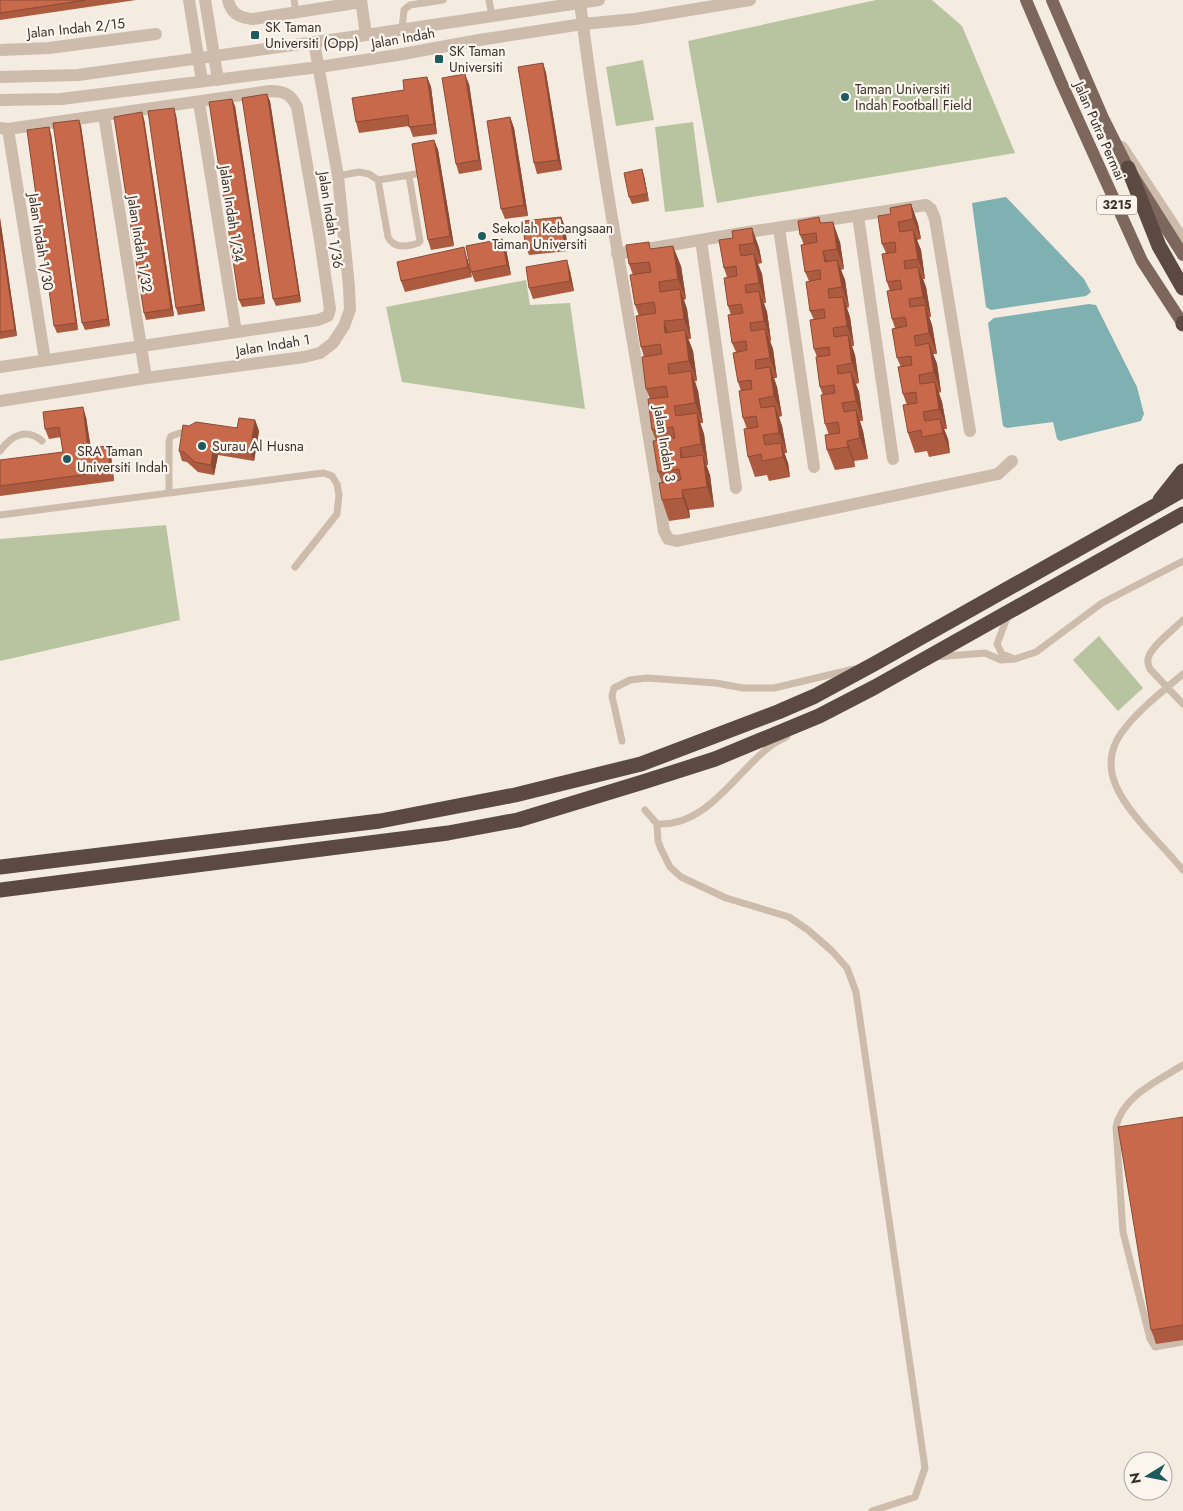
<svg xmlns="http://www.w3.org/2000/svg" width="1183" height="1511" font-family="Jost,sans-serif">
<rect width="100%" height="100%" fill="#f4ebe1"/>
<path fill="#b8c4a0" d="M876,0H932L962,26L1015,153L717,203L688,41Z
M643,60L654,120L616,126L606,67Z
M693,122L704,207L665,212L655,127Z
M526,280L530,305L570,303L585,409L402,382L386,307Z
M166,525L180,620L0,661V539Z
M1099,636L1143,688L1118,711L1073,660Z"/>
<path fill="#7fb0b2" d="M1006,197L1084,279L1091,292L1086,296L991,310L986,307L972,203Z
M1089,304L1096,305L1137,387L1144,414L1141,421L1060,441L1057,439L1053,422L1007,428L1003,426L988,323L994,318Z"/>
<g fill="none" stroke-linecap="round" stroke-linejoin="round">
<path stroke="#cdbbac" stroke-width="7" d="M294,0L296,12
M489,0L492,16
M402,29L404,10L410,5L443,0
M338,176L359,172L369,174L378,180L416,174
M378,180L388,237C394,249 407,247 418,243L420,241L409,176
M0,451C11,436 26,427 42,441
M169,493V441L171,436L190,430
M0,515L315,474L324,473L332,476L337,484L339,495L337,514L295,567
M1008,615L997,644L1002,654L1012,658
M1183,620C1175,628 1152,646 1149,656C1147,660 1148,665 1150,669L1183,704
M935,657L985,653L1001,660L1015,659L1036,652L1102,603L1183,561
M1183,674C1162,692 1138,710 1122,732C1095,769 1123,802 1147,830C1159,843 1171,856 1183,870
M622,741L612,696L614,688L630,680L647,678L716,683L743,688H774L854,669
M645,810L657,824L658,841L661,849L670,867L681,877L726,898L789,917L808,930L832,951L847,968L856,992L925,1468L915,1497L872,1511
M657,824C706,827 734,775 768,748C774,743 781,740 787,736
M1183,1065C1158,1081 1122,1096 1116,1127L1123,1232L1150,1339L1155,1347L1183,1342"/>
<path stroke="#cdbbac" stroke-width="12" d="M228,0C231,14 240,18 253,19L361,2
M361,0L366,35
M580,2C602,179 637,355 664,531L668,539L677,541L998,474L1012,461
M0,50L49,48L156,34
M199,102L236,332
M104,115L146,378
M0,128L8,129L270,91C284,91 291,94 297,107L320,240L330,309L328,316L318,320L0,367
M8,129L45,360
M1122,147L1183,240
M858,216L893,459
M779,228L814,467
M701,240L736,488
M617,254L742,233L926,205L931,209L935,219L970,431"/>
<path stroke="#cdbbac" stroke-width="12" d="M189,0L202,81
M205,0L218,80
M0,77L78,75L366,35L599,0
M0,100L61,99L319,67L397,55L479,40L583,24L635,19L750,0
M0,401L146,378L304,357L320,353L333,343L344,326L350,310L349,287L338,176L314,42"/>
<path stroke="#7d675c" stroke-width="12" d="M1026,0L1061,82L1142,261L1183,324
M1052,0L1103,118L1128,168L1183,255"/>
<path stroke="#5c4a42" stroke-width="15" d="M1128,168L1159,246L1183,288
M1183,323V324
M1160,500L1183,471
M0,867L380,821L515,795L641,764L778,712L815,696L874,664L1183,490
M0,890L448,833L518,820L643,782L715,759L819,716L875,687L1183,514"/>
</g>
<path fill="#ac5a40" d="M0,0H136L0,20Z
M543,63L546,73L562,170L537,174L534,163Z
M427,77L431,87L437,134L413,137L409,126L359,133L356,122L404,90Z
M469,84L482,170L459,174L456,164Z
M270,101L301,302L276,306L273,299Z
M235,106L265,304L242,307L239,300Z
M176,115L205,311L178,315L176,308Z
M510,117L514,128L528,216L505,219L501,209Z
M144,119L174,316L146,320L144,313Z
M79,120L81,126L110,326L85,330L82,323Z
M51,134L78,330L57,333L54,326Z
M434,140L438,150L454,246L431,250L428,240Z
M644,176L649,201L632,204L629,197Z
M911,204L918,224L921,239L917,240L921,250L925,279H923L926,287L931,317H929L932,325L937,354H933L937,364L941,392L939,393L942,402L947,429H944L948,439L950,453L929,457L927,451L915,453L908,433L907,405L903,394L901,367L897,358L895,328L892,319L890,291L887,282L886,253L882,244L891,214Z
M561,217L565,227L568,251L529,255L525,245Z
M819,217L821,223L840,242L844,269L841,270L845,280L849,307L847,308L850,317L854,346H852L855,355L859,383L856,384L859,392L863,421H860L863,431L868,459L854,461L855,467L835,470L827,450L829,435L825,424L823,395L820,387L817,357L814,349V320L810,311L809,281L805,272L804,245L800,235Z
M0,218L17,336L0,339Z
M752,228L759,248L762,263L758,264L762,274L766,303H764L767,312L771,341H770L773,349L777,378H774L777,387L782,416L779,417L782,426L787,453H784L788,463L790,477L769,481L767,475L755,477L748,457L747,429L743,418L741,391L738,382L736,352L732,343L731,315L728,306L727,277L724,268L733,238Z
M506,249L511,275L475,282L471,272Z
M651,249L681,266L686,299L684,300L687,309L691,339H688L693,351L697,381H695L698,391L703,423H700L704,434L708,465H706L710,475L714,507L689,510L690,518L669,521L662,500V483L658,472L656,441L652,430L650,399L646,389L644,357L641,347L639,316L635,305L633,275L629,264Z
M467,258L472,277L405,292L401,281Z
M570,271L574,291L533,299L529,288Z
M86,417L91,448L107,446L111,456L114,481L0,496V460L63,452L61,437L49,439L45,429Z
M255,420L259,431L254,461L218,455L214,475L198,472L187,462L182,461L179,451Z
M1183,1117V1340L1156,1344L1151,1330Z"/>
<path fill="#8c4a34" d="M543,63L546,73L562,170L558,160Z
M465,74L469,84L482,170L479,160Z
M427,77L431,87L437,134L434,124Z
M267,94L270,101L301,302L299,295Z
M232,99L235,106L265,304L263,297Z
M174,108L176,115L205,311L202,304Z
M142,112L144,119L174,316L171,309Z
M510,117L514,128L528,216L524,205Z
M79,120L81,126L110,326L108,319Z
M49,127L51,134L78,330L76,323Z
M434,140L438,150L454,246L450,236Z
M642,169L644,176L649,201L647,194Z
M911,204L918,224L921,239L913,219Z
M561,217L565,227L568,251L564,241Z
M0,218L17,336L15,330L0,229Z
M833,222L840,242L844,269L837,249Z
M752,228L759,248L762,263L754,243Z
M913,230L921,250L925,279L918,259Z
M502,239L506,249L511,275L507,265Z
M673,246L681,266L686,299L678,279Z
M464,247L467,258L472,277L468,267Z
M823,251L830,271L825,262Z
M754,254L762,274L766,303L759,283Z
M567,260L570,271L574,291L570,281Z
M837,260L845,280L849,307L842,287Z
M918,267L926,287L931,317L923,297Z
M680,289L687,309L691,339L684,319Z
M759,291L767,312L771,341L764,321Z
M843,297L850,317L854,346L847,326Z
M925,305L932,325L937,354L929,333Z
M664,321L671,342L665,333Z
M765,329L773,349L777,378L770,358Z
M685,330L693,351L697,381L689,361Z
M848,335L855,355L859,383L852,363Z
M929,343L937,364L941,392L934,372Z
M770,367L777,387L782,416L774,396Z
M691,371L698,391L703,423L695,403Z
M851,372L859,392L863,421L856,401Z
M935,382L942,402L947,429L939,409Z
M775,406L782,426L787,453L779,433Z
M83,407L86,417L92,459L88,448Z
M856,410L863,431L868,459L860,438Z
M697,413L704,434L708,465L701,444Z
M940,419L948,439L950,453L943,433Z
M255,420L259,431L254,461L250,451Z
M847,441L854,461L855,467L848,447Z
M781,443L788,463L790,477L783,457Z
M214,445L218,455L214,475L211,465Z
M107,446L111,456L114,481L111,471Z
M680,448L687,468L681,458Z
M703,455L710,475L714,507L707,487Z
M682,490L689,510L690,518L683,498Z"/>
<path fill="#c8694b" stroke="#8c4a34" d="M0,0H86L0,13Z
M543,63L558,160L534,163L518,67Z
M465,74L479,160L456,164L442,78Z
M427,77L434,124L409,127L408,115L356,122L352,98L404,90L403,80Z
M267,94L299,295L273,299L242,98Z
M232,99L263,297L239,300L209,102Z
M174,108L202,304L176,308L148,111Z
M142,112L171,309L144,313L114,117Z
M510,117L524,205L501,209L487,121Z
M79,120L108,319L82,323L53,123Z
M49,127L76,323L54,326L27,130Z
M434,140L450,236L428,240L412,144Z
M642,169L647,194L629,197L624,173Z
M911,204L913,219L898,222L900,232L913,230L918,259L904,261L905,269L918,267L923,297L909,299L910,307L925,305L929,333L914,336L916,346L929,343L934,372L919,375L920,384L935,382L939,409L923,412L925,421L940,419L943,433L922,437L921,430L908,433L903,405L917,403L916,392L903,394L898,367L912,365L911,356L897,358L892,329L907,326L905,317L892,319L887,291L902,289L900,280L887,282L882,254L896,252L895,242L882,244L878,216L891,214L890,208Z
M561,217L564,241L525,245L523,221Z
M819,217L820,223L833,222L837,249L823,251L825,262L837,260L842,287L828,289L829,298L843,297L847,326L833,328L834,337L848,335L852,363L837,366L838,374L851,372L856,401L842,403L844,412L856,410L860,438L847,441L848,447L827,450L825,435L840,433L838,422L825,424L821,395L835,393L834,385L820,387L816,357L830,355L829,347L814,349L810,320L825,318L824,309L810,311L806,282L821,279L820,270L805,272L801,245L817,242L816,233L800,235L798,221Z
M752,228L754,243L739,245L741,256L754,254L759,283L745,285L746,293L759,291L764,321L750,323L751,331L765,329L770,358L755,360L756,369L770,367L774,396L759,399L761,408L775,406L779,433L763,435L765,445L781,443L783,457L762,461L761,454L748,457L744,429L758,427L756,416L743,418L739,391L752,389L751,380L738,382L733,353L747,350L746,341L732,343L728,315L743,313L741,304L728,306L724,278L737,276L736,266L724,268L719,240L733,238L732,231Z
M0,229L15,330L0,332Z
M502,239L507,265L471,272L466,246Z
M649,242L650,249L673,246L678,279L659,282L660,292L680,289L684,319L664,321L665,333L685,330L689,361L668,364L669,374L691,371L695,403L674,406L676,416L697,413L701,444L680,448L681,458L703,455L707,487L682,490L683,498L662,500L659,483L681,480L679,469L658,472L653,441L675,438L673,427L652,430L648,399L668,397L666,386L646,389L642,357L662,354L660,344L641,347L636,316L656,313L654,302L635,305L630,275L651,272L649,262L629,264L626,245Z
M464,247L468,267L401,281L397,262Z
M567,260L570,281L529,288L526,267Z
M83,407L88,448L107,446L111,471L0,486V460L63,452L59,427L45,429L43,412Z
M239,418L255,420L250,451L214,445L211,465L195,462L184,452L179,451L183,425L189,426L196,422L237,428Z
M1183,1117V1325L1151,1330L1118,1127Z"/>
<g fill="#1f5a5e" stroke="#fbf5ee" stroke-width="2">
<rect x="250" y="30" width="10" height="10" rx="2.5"/>
<rect x="434" y="54" width="10" height="10" rx="2.5"/>
<circle cx="845" cy="97" r="5"/>
<circle cx="482" cy="236" r="5"/>
<circle cx="202" cy="446" r="5"/>
<circle cx="67" cy="459" r="5"/>
</g>
<g text-anchor="middle" dominant-baseline="central" stroke-width="4.5" stroke-linejoin="round" paint-order="stroke">
<rect fill="#fbf5ee" stroke="#756b66" stroke-width="1" x="1097" y="195.5" width="40" height="19" rx="4"/>
<g font-size="12" font-weight="bold" fill="#3b302b">
<text x="1117" y="205">3215</text>
</g>
<g font-size="14" fill="#3b302b" stroke="#fbf5ee" text-anchor="start">
<text x="265" y="27">SK Taman<tspan x="265" dy="16">Universiti (Opp)</tspan></text>
<text x="449" y="51">SK Taman<tspan x="449" dy="16">Universiti</tspan></text>
<text x="855" y="89">Taman Universiti<tspan x="855" dy="16">Indah Football Field</tspan></text>
<text x="492" y="228">Sekolah Kebangsaan<tspan x="492" dy="16">Taman Universiti</tspan></text>
<text x="212" y="446">Surau Al Husna</text>
<text x="77" y="451">SRA Taman<tspan x="77" dy="16">Universiti Indah</tspan></text>
</g>
<g font-size="14" fill="#3b302b" stroke="#fbf5ee">
<text transform="translate(76 28) rotate(-6)">Jalan Indah 2/15</text>
<text transform="translate(403 38) rotate(-10)">Jalan Indah</text>
<text transform="translate(1100 131) rotate(66)">Jalan Putra Permai</text>
<text transform="translate(232 214) rotate(81)">Jalan Indah 1/34</text>
<text transform="translate(331 220) rotate(81)">Jalan Indah 1/36</text>
<text transform="translate(41 242) rotate(81)">Jalan Indah 1/30</text>
<text transform="translate(140 244) rotate(81)">Jalan Indah 1/32</text>
<text transform="translate(273 345) rotate(-9)">Jalan Indah 1</text>
<text transform="translate(665 444) rotate(81)">Jalan Indah 3</text>
</g>
</g>
<g transform="translate(1148 1476) rotate(260)"><circle r="24" fill="#fbf5ee" stroke="#aea6a0"/>
<path d="M0-4L9 19L0 12L-9 19Z" fill="#1f5a5e"/>
<text y="-8" font-size="14" font-weight="bold" text-anchor="middle" fill="#3b302b">N</text>
</g>
</svg>
